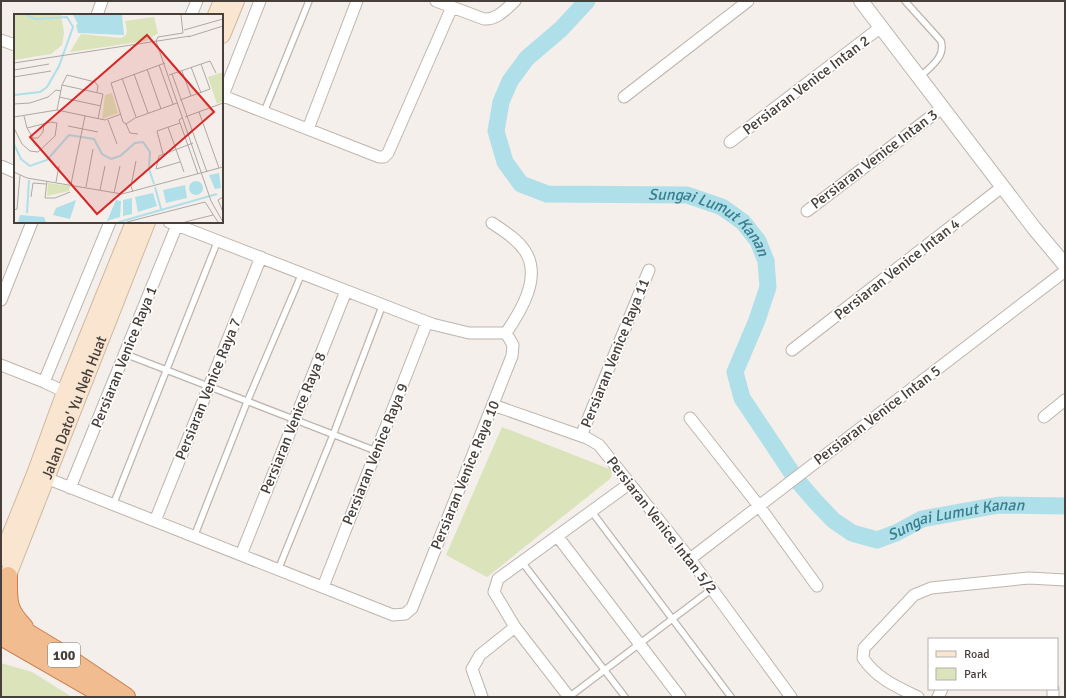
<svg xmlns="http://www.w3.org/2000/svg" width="1066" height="698" font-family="Signika,sans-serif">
<rect width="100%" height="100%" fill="#f4efeb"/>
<path fill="#dae3b9" d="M502,427L612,470L611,478L487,577L446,555Z
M1,663L32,672L72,697H1Z"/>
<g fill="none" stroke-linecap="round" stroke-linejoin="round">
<path stroke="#afdfe9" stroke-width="17" id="s1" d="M587,1L561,29L527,58L510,81L501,102L496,131L505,162L521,184L547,194L687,195L722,207L743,222L758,241L766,261L768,287L757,320L735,372L742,398L796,479L815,501L833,520L852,533L877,540L896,533L922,519L999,505L1065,506"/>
<g stroke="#beb5ae" stroke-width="8">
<path id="service" d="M905,1L941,41C946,57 930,67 919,78
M264,112L309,1
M125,354L376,451
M113,505L218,240
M592,512L731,697
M194,537L247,402L302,273
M522,562L625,697
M278,570L333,435L383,304
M569,697L712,589"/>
</g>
<g stroke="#beb5ae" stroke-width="13">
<path id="minor" d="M436,1L484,19C497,20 506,9 515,1
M97,15L102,1
M191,15L197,1
M1,40L15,45
M223,96L379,157H384L388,153L452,7
M624,97L748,1
M222,98L260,1
M308,129L357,1
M730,142L881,27
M1,166L15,172
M807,211L942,108
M169,222L432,324L469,333H506
M492,223C504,231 517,239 525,251C542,277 521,311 506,333
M1,300L32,222
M792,350L1002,187
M1,365L44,382L65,392
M44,382L110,222
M493,405L587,438L599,445L690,559L791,697
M1044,417L1065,400
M690,418L759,506L817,586
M581,436L649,270
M41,476L393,615L405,614L412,608L512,356L513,345L506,333
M70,488L177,225
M155,521L261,257
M558,537L680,697
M241,555L346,291
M690,559L1065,271
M323,587L427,322
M1053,689V697
M482,697L472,669L480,655L515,627
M569,697L515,627L494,592L498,579L629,484
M918,697C897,687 876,678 863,658L864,648L914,595L931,588L1029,578L1065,580
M938,697L942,689"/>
</g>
<g stroke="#beb5ae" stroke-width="16">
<path id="tertiary" d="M861,1L1034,228L1065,265"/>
</g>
<g stroke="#ceb8a0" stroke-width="18">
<g id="secondary">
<path d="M216,15L222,1"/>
<path d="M222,35L236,1"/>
<path d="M1,558L35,474L65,392L134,222"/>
<path id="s2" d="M3,588L147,222"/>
</g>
</g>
<g stroke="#cc7f4d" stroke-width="20">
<path id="trunk" d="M8,576C8,600 6,609 24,627
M1,617L59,652L126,697
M1,636L107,697"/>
</g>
<use href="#service" stroke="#fff" stroke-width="5.5"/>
<use href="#minor" stroke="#fff" stroke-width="11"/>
<use href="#tertiary" stroke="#fff" stroke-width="14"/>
<use href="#secondary" stroke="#f9e5d0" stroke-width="16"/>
<use href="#trunk" stroke="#f0bc90" stroke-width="18"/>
</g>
<g text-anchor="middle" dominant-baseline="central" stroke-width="3.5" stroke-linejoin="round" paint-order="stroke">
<rect fill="#fff" stroke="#7e7975" stroke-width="1" x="48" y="643" width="32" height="24" rx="3"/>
<g font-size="14" font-weight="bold" fill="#473f3a">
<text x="64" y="655">100</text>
</g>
<g font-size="15" fill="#473f3a" stroke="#fff">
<text transform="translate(806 85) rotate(-37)">Persiaran Venice Intan 2</text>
<text transform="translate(874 159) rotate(-37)">Persiaran Venice Intan 3</text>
<text transform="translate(897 269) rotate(-38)">Persiaran Venice Intan 4</text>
<text transform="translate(615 353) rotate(-68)">Persiaran Venice Raya 11</text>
<text transform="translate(124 357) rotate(-68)">Persiaran Venice Raya 1</text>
<text transform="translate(208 389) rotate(-68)">Persiaran Venice Raya 7</text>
<text stroke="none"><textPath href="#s2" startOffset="194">Jalan Dato' Yu Neh Huat</textPath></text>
<text transform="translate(877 415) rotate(-37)">Persiaran Venice Intan 5</text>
<text transform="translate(293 423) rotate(-68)">Persiaran Venice Raya 8</text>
<text transform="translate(375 454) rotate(-68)">Persiaran Venice Raya 9</text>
<text transform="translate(465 475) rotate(-68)">Persiaran Venice Raya 10</text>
<text transform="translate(662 525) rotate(52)">Persiaran Venice Intan 5/2</text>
</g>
<g font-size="16" font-style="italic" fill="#388090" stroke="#fff">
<text stroke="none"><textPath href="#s1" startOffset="423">Sungai Lumut Kanan</textPath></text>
<text stroke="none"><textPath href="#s1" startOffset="928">Sungai Lumut Kanan</textPath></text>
</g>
</g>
<g transform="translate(14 14)">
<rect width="209" height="209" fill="#f4efeb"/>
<path d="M0,1H47L50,19L48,31L37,40L0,46ZM140,3L144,19L132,27L56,38L67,20L107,24L112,21L113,16L111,7ZM209,58V87L203,90L194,63ZM98,79L104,99L88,105L91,81ZM34,169L56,172L55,177L33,182Z" fill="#dae3b9"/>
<path d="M59,1H108L110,21L64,19L62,11L64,10ZM205,159L207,174L201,175L195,161ZM175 174a7 7 0 1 1 14 0a7 7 0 1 1-14 0ZM171,171L173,184L152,189L149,176ZM139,179L143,192L124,198L121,183ZM118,184V200L109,202V186ZM62,186L56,205L39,201L42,194ZM102,186L107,187L106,203L93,207ZM6,201L30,203L32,208H4Z" fill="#afdfe9"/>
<path fill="none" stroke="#afdfe9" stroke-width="2" d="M0,81L26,78L33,73L45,52L59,13L53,3L21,5L13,1M0,130L7,145L16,152L33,146L55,121L80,125L88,140L97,145L106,142L121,129L129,128L136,138L135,155L140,170M141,173L147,195M13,199L15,166M105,208L203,180"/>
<path fill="none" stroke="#afa9a4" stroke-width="1" d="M170,16L209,5M174,23L209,12M142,27L144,23L169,19L167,1M142,27L197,187L209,208M0,49L176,22M145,51L159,90M177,53L187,79M133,55L147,95M0,56L35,50M168,57L177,82M120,60L134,99M158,60L193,158M155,61L196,47L202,59M0,63L37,57M108,64L122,103M48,71L89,80L84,105M45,83L87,92M166,86L196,75L187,50M0,90L16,89L34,83L42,76L47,77M43,96L48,71L53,61L81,68L84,72L83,78M185,98L205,154M10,102L13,114L19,124H24L29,118L30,110M0,103L43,96L91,106L107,100M171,103L209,89M168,104L165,106L184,160M94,106L103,130M112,110L109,108L97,69L151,49M112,110L121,104L163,89M112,110L116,119L124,120M54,112L84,118M154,113L170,158M0,114L8,130L16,137L24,138L41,122L43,109L37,108L13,114M149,140L143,117L166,109M166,148L142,155L145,142L179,129M0,158L13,164L108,180L209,153M33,167L31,184H41L56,178M42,168L45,152M57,170L71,102M72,173L79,135M86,176L91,152M119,178L117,172L122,147M100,179L106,152M17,183L19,169L32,170M209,183L204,186L209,198M0,196L3,195L6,161M113,208L191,188L204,208M171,208L199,201"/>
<path fill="#d62828" fill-opacity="0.15" stroke="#d62828" stroke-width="2" d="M133,21L200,98L83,200L16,123Z"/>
<rect width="209" height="209" fill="none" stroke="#473f3a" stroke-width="2"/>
</g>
<rect width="1066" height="698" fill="none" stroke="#473f3a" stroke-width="4"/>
<rect x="928" y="638" width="130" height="52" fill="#ffffff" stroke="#b5b2b0"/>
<rect x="936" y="651" width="20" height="6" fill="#f9e5d0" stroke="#b5b2b0"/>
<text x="964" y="658" font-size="12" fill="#473f3a">Road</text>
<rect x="936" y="668" width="20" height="12" fill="#dae3b9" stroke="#b5b2b0"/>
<text x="964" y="678" font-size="12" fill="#473f3a">Park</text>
</svg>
